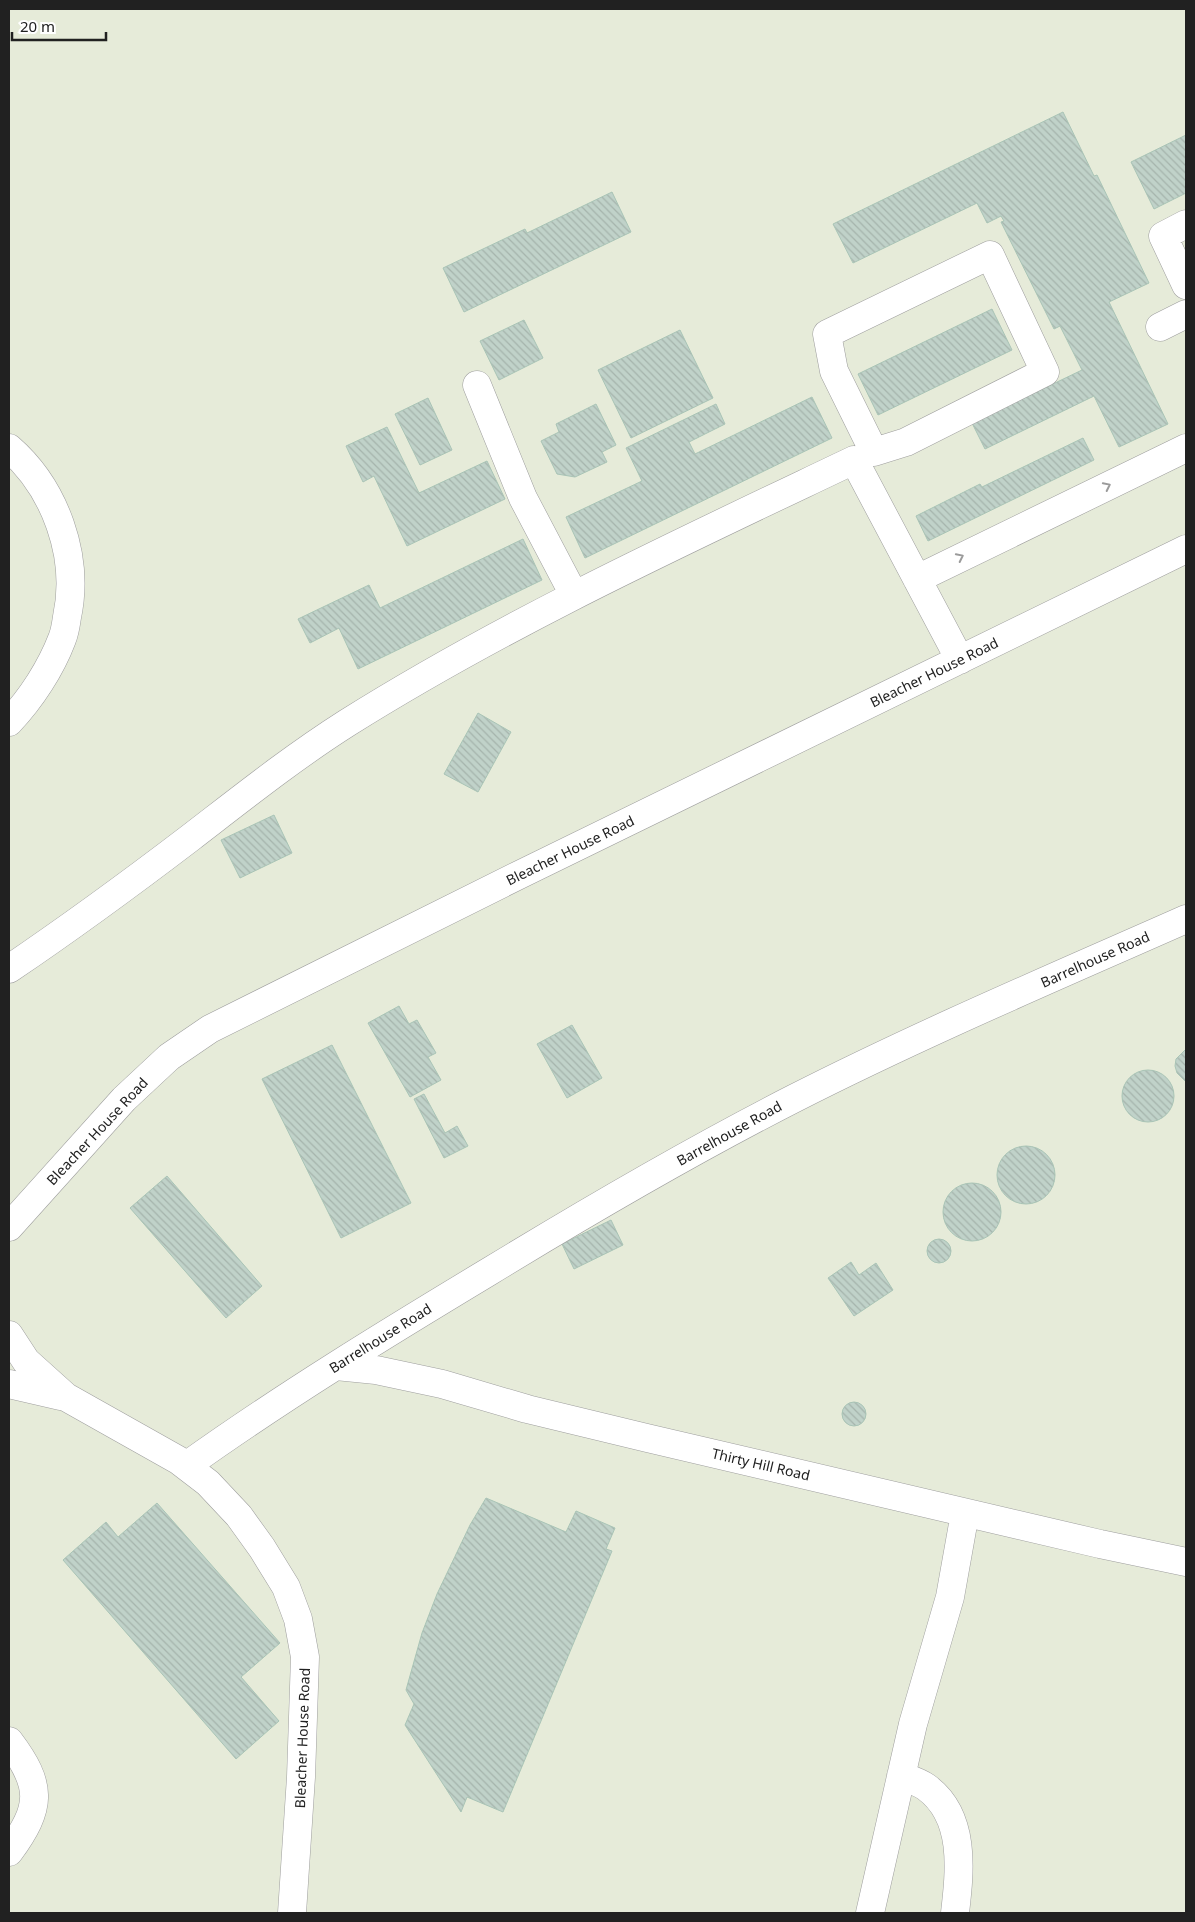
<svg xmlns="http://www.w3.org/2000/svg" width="1195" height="1922" font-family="'Noto Sans',sans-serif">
<defs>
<pattern id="building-back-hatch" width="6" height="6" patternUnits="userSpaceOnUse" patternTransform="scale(1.25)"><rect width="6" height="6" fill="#c0d2c9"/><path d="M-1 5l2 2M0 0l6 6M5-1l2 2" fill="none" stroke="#a5b4ac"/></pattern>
</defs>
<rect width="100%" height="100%" fill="#e7f1ef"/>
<path fill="#e6ebd9" d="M9,9H1186V1913H9Z"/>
<path fill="url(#building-back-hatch)" stroke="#a9c4b6" d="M1063,112L1094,176L1097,175L1149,283L1109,302L1168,424L1119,447L1094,396L985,449L972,423L1082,370L1060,326L1054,329L1001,222L1004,221L1001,216L987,223L977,203L853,263L833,224Z
M1186,135V193L1154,209L1131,162Z
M612,192L631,232L464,312L443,268L525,229L527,233Z
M992,309L1012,350L878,415L858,374Z
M524,320L543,358L499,380L480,341Z
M680,330L713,398L631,438L598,370Z
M812,397L832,438L585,558L566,517L642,481L626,448L716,404L725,424L689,442L695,454Z
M428,398L452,450L420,465L395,414Z
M596,404L616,445L602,452L607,462L575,477L557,474L541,441L559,432L556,424Z
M387,427L419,493L487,461L505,499L407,546L374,476L363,482L346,446Z
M1083,438L1094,460L928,541L916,516L980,484L982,487Z
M523,539L542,580L358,669L339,628L310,643L298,619L369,585L380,608Z
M478,713L511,732L478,792L444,774Z
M274,815L292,853L240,878L221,840Z
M399,1006L409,1024L417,1020L436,1053L428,1057L441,1080L410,1097L368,1023Z
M572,1025L602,1078L567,1098L537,1044Z
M332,1045L411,1203L341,1238L262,1079Z
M1186,1049V1048V1082L1177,1073L1175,1066L1176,1059Z
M1122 1096a26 26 0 1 1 52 0a26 26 0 1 1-52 0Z
M424,1094L445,1133L457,1126L468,1146L444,1158L414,1099Z
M997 1175a29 29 0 1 1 58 0a29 29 0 1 1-58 0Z
M167,1176L262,1286L226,1318L130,1208Z
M943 1212a29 29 0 1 1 58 0a29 29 0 1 1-58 0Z
M611,1220L623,1245L574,1269L562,1244Z
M927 1251a12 12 0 1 1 24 0a12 12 0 1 1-24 0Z
M851,1262L859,1275L876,1263L893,1290L854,1316L828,1278Z
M842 1414a12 12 0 1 1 24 0a12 12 0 1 1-24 0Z
M486,1498L566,1532L576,1511L615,1528L606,1549L612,1551L503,1812L467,1797L461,1812L405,1725L414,1704L406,1690L422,1633L437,1594L470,1525Z
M157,1503L280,1643L241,1677L279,1721L236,1759L63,1560L106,1522L118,1537Z"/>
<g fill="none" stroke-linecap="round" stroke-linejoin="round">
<g stroke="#9e9e9e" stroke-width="29">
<path id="minor" d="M1186,224L1163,236L1186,285
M990,255L1045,372L906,442L874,452L834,371L827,334Z
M1160,327L1186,314
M477,385L523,498L574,595
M9,448C55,488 80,556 67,617C66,624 65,632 62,639C51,668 31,699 9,722
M917,579L1186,448
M9,969C71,927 131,883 190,838C242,798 292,758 347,723C508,622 682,542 854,460L960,660
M9,1227L124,1099L169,1057L210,1029L519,875L1186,549
M9,1335L26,1361L66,1397L178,1460L208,1483L239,1516L262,1548L286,1587L298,1619L305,1657L301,1777L292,1913
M336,1366L376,1370L442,1384L527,1409L647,1438L1100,1544L1186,1562
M9,1384L61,1396
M186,1466C284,1396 387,1333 490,1271C590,1210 691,1151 795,1098C923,1033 1055,977 1186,919
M9,1741C43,1786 42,1807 9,1852
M901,1776C909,1779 919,1782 926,1787C966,1816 960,1870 955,1913
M870,1913L913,1724L950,1597L965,1513"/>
</g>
<use href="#minor" stroke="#fff" stroke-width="28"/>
</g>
<defs><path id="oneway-chevron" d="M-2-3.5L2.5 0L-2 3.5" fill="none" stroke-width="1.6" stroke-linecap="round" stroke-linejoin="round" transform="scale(1.25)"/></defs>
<g stroke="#9b9b9b">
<use href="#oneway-chevron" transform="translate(1107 486) rotate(-26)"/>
<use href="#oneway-chevron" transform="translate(960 557) rotate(-26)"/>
</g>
<g text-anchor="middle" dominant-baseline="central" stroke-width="4" stroke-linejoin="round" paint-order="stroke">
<g font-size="14" fill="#212121" stroke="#fff">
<text transform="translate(934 672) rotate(-26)">Bleacher House Road</text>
<text transform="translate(570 850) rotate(-26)">Bleacher House Road</text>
<text transform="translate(1095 959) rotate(-24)">Barrelhouse Road</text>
<text transform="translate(97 1131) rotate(-47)">Bleacher House Road</text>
<text transform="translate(729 1133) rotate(-29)">Barrelhouse Road</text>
<text transform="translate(380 1338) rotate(-32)">Barrelhouse Road</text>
<text transform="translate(761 1464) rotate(13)">Thirty Hill Road</text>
<text transform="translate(302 1738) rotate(-88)">Bleacher House Road</text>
</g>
</g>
<rect width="1195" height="1922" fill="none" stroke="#212121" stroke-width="20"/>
<path d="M12 32v8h94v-8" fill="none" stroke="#212121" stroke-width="2.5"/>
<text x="20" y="32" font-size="15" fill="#212121" stroke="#ffffff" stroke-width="4" paint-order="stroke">20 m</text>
</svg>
